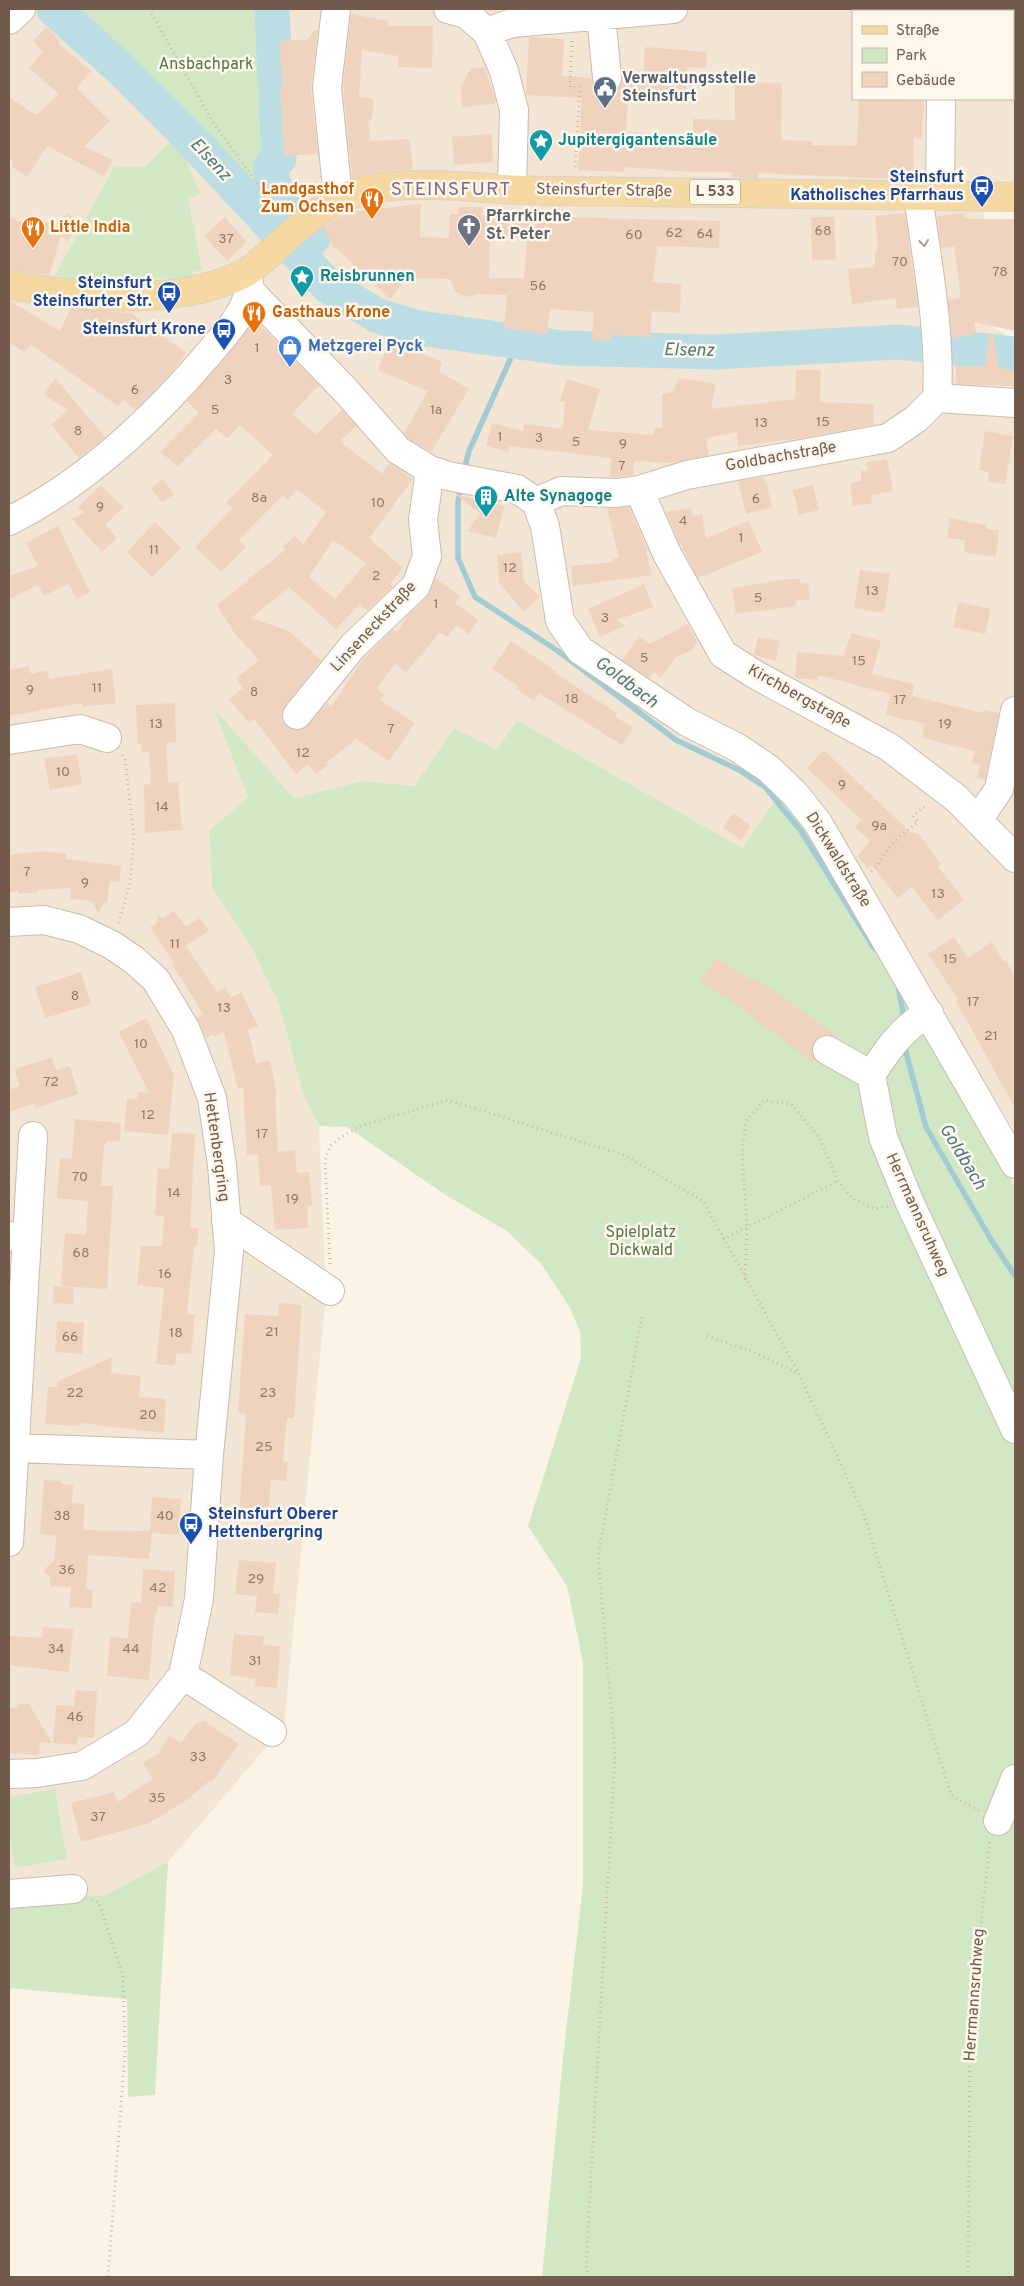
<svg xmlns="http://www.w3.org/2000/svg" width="1024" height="2286" font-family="Overpass,sans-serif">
<rect width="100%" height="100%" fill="#fbf3e5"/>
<path fill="#f2e5d4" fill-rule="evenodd" d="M9,9H1015V183H982L992,326L1015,342V1131L935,1002L779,795L742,848L517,720L497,751L454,728L414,786L363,781L294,798L214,710L248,797L209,831L212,888L251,946L279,1004L303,1094L319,1126L326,1293L284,1726L168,1862L106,1895L9,1900ZM853,11H1013V99H853Z"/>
<path fill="#d2e8c5" d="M63,9H260L266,187L260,204L178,116Z
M176,137L201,194L188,198L202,270L192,272V277L51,283L114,167H144Z
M213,708L294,798L363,781L414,786L454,728L497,750L517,720L742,848L779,795L813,836L1015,1186V2277H542L563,2058L583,1885V1662L567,1586L528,1526L581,1358L580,1331L569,1306L542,1265L507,1231L444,1194L347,1127L319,1126L303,1094L279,1004L251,946L212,888L209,831L248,797Z
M55,1789L67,1859L15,1868L9,1833V1797Z
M168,1862L155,2095L128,2097L127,1999L9,1988V1900L106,1895Z"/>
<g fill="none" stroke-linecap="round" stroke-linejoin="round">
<path stroke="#a2cbd4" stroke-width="5.5" d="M464,471L469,451L518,342
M461,485L458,502V558L475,597L558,651L676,740L739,770L765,787L801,831L874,948
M898,985L903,1013
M904,1045L926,1127L990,1238L1015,1276"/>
<path stroke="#bbdde3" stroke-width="35" d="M54,9L123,71L184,132L329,287L378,316L419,328L563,348L715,352L898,342L1015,354
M272,9L279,158L271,166C270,195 295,217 313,238"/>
</g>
<path fill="#efd3bf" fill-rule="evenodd" d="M351,14L388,21L387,26H433L432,68L398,67V56L362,50L359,97L374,99L372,119L368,120L370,141L409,139L413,169L374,172L352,178L343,87Z
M46,27L59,39L58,43L91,71L77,88L110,121L84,147L113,160L104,176L47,146L27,177L12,167L13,161L9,158V97L36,115L59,94L29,68L43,52L33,41Z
M314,30H318L311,88L318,154L284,156L280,88L282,87L280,41L307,40Z
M529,37L564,39L562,76L591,78L595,87L600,92L608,94L616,90L622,79L643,80L645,47L707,52L706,68L687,67L686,98L628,96L626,132L693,135V119L735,120V82L782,83L781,140L812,141V145L857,146L859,99H924L922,139L914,138L913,177L872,178L758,173V178L732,177V172H692L624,167V172L578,170L582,98L526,95Z
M485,67L496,103L462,108L461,86L471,68Z
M492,134L493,162L454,165L452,137Z
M421,204L420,237L449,238L450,214H458L459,207H483L482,215L720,221L719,248L657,246L653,282L681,284L680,313L652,311L650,337L611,335V341L592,340L594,312L550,309L547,334L504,328L507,295L478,294L467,297L456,292L450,279L407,278L390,299L336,248H334L323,228L340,217L352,212ZM490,235L527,240L524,278H489Z
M67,213L79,221L68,241L61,236L49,275L9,269V216L27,226L29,218L60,226Z
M905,213L918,307L897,309L896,298L852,304L848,269L875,267V252L878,248L875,216Z
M964,213L965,219H1015V331L974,322L976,334L952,338L948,300L961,297L954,246L941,248L937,216Z
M225,217L247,242L227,261L204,236Z
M811,217H834L836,259L812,261Z
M9,300L60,331L70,309L131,313L186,353L170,374L135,410L123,399L118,406L31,345L24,352L9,342Z
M254,319L319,385L292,414L316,434L342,410L356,426L340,441L382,474L390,463L413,479L369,538L403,568L390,584L393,586L367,611L360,604L336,629L289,587L251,618L289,631L321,660L285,706L282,712V720L287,727L294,730L303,729L327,703L331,707L364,658L367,659L365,657L393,629L397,632L410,613L427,597L435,578L460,596L455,603L478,620L469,634L456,625L447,637L440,632L406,673L395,663L377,689L384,694L380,700L415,723L389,761L356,739L326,763L328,765L316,774L308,764L296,774L254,719L249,723L229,699L243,688L236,679L259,660L235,634L217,605L285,550L282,547L295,536L303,545L326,512L297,490L288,500L283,495L239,540L246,547L221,572L195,547L233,508L226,503L273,455L240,425L227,439L216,429L178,466L160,452L199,413L187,401L236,345ZM333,540L366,563L335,599L309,577Z
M989,335H994L998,368L1015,370V386L956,384V366H985Z
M390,340L442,362L439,371L469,389L431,452L408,438L404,433L428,391L378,370Z
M796,370H821L820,402L874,404L873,425L802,438L738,446L737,432L706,438L709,455L672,463L634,461L633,475L616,477H610L611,458L510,446L508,452L486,446L492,423L523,431L524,424L563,429L565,402L560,401L567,379L600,389L588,430L654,435L655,428H662V394L672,392L680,378L716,384L711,409L795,399Z
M55,378L105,437L79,458L51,425L68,410L44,395Z
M985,431L1013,436L1005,484L988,481L989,472L979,470Z
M887,459L893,491L871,495L872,503L853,506L850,483L861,481V471H868L866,462Z
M763,477L764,482H766L772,508L746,514L738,481Z
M163,479L174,494L162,503L151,488Z
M101,485L123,507L105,525L117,538L102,552L72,519L84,513L78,507Z
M813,485L819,510L799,515L793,490Z
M455,494L504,506L496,538L468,531L480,513Z
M629,507L648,551H646L652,575L573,586L571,566L613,562V559L619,558L607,508Z
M691,508L692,516L702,514L706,538L749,521L762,552L698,578L683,550L681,543L680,544L666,512Z
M950,518L987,525V529L999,530L996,557L964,552L965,540L947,538Z
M155,522L181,548L152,577L127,552Z
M58,526L90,592L77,599L68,584L44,596L38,585L9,599V576L38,566L26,543Z
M521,552L524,581L540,597L524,612L499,583L497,555Z
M860,570L890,574L884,613L854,608Z
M789,579H799L800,584L808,583L810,601L797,599L795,606L736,614L732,588Z
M644,584L653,607L617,620L625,626L600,637L588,609Z
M959,602L991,609L985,634L953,627Z
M688,624L697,643L691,651L677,656L661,678L654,672L649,678L622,660L639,636L650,644Z
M851,633L881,641L872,674L914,684L912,696L983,713L984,710L999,713L985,780L977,778L980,765L972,763L975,751L922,738L925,724L886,715L890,694L818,675V680L795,678L797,652L844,656Z
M758,637L780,641L776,661L754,655Z
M511,641L556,671L555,673L617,713L615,716L633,728L622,745L539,693L534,701L516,689L518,686L492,669Z
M29,666L31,674L47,670L49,679L112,669L116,703L82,707V703L9,716V670Z
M175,703L176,742L166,743L168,783L178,782L182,830L145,833L144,785L151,784L149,752L142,753L141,744H138L136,705Z
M824,750L910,832L919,834L941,864L938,867L964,900L938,920L912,887L898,898L872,865L868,869L858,856L870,841L855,827L861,820L807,768Z
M77,754L82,784L50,790L44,759Z
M733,813L751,826L741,840L723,827Z
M43,851L66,854V859L121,866L119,882L110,881L107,903H104L98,913L92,901L70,899L71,888L38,890V892L18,894V891L9,892V855Z
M174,911L186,927L200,918L209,930L186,946L217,992L225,987L231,998L241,992L258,1026L248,1030L256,1063L270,1060L277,1095H275L278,1152L295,1150L297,1173L309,1172L312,1205L307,1206L308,1228L275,1230L271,1185L260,1186L258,1154L247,1155L243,1088L238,1089L224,1032L214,1037L213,1034L206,1038L197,1018L203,1014L172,964L174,963L150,927L156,924L158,915L163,918Z
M954,937L968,958L992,942L1004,962L1006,961L1015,977V1108L956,1001L958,1000L928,954Z
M715,958L752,980L754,977L833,1033L832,1036H820L814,1042L811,1051L816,1060L814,1063L730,1000L700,983Z
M81,972L91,1004L45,1018L35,987Z
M146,1018L174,1075L168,1135L124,1131L127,1098L137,1099V1092L149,1093L119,1032Z
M52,1057L56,1070L70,1066L78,1094L36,1108L35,1103L9,1112V1090L19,1086L15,1069Z
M75,1119L121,1123L120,1142L107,1141L106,1145L104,1144L101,1186H113L107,1289L61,1286L65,1233L86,1235L88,1201L57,1198L60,1158L72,1159Z
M172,1133L195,1134L190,1227L199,1228L197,1246L194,1245L187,1314L195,1315L191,1354L176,1353L175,1366L156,1364L164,1288L137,1285L141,1246H162L164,1216L155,1215L158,1168L169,1169Z
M54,1286L74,1288L73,1304L53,1303Z
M279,1303L302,1305L294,1418H287L283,1461L288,1462L286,1481L271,1480L268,1518L239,1515L246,1414L238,1413L245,1314L278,1316Z
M57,1321L84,1323L82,1354L55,1352Z
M112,1357L111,1373L141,1376L139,1397L166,1399L164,1433L81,1423V1426L45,1424L48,1387H57V1382Z
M44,1480L61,1481V1484L73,1485L72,1503L85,1504L83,1530L150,1531L152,1497L181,1499L179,1535L152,1533L149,1559L88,1555L86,1589L93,1590L92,1608L69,1607L71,1587L50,1586V1577L43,1570L54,1561L56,1536L40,1534Z
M239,1560L276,1563L273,1594H280L278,1614L255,1612L257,1596L235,1594Z
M143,1569L175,1571L173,1607L158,1606L157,1613H155L149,1680L107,1676L110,1637L128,1638L131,1602L141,1603Z
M43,1627L73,1629L69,1672L9,1665V1636L42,1638Z
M234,1634L264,1636L263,1645L280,1646L277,1688L255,1686L256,1679L230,1675Z
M75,1690L97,1691L94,1738L78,1737L77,1745L53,1743L56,1705L74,1706Z
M20,1704H29L52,1743L40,1742L39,1755L9,1753V1707L16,1708Z
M204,1721L239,1744L211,1783L209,1781L187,1800L147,1824L81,1842L71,1803L114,1792L117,1802L153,1779L143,1763L159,1753L169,1736L181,1743L195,1724Z"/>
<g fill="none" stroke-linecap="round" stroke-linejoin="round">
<g stroke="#ccbbac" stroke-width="30">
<path id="minor" d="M336,9L327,87L338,198
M448,9L466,14L487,32L504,71L514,110L512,189
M943,11V9
M601,15L607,78
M9,20L21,9
M487,32L512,23L673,9
M918,195C927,262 941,331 937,398
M940,195L941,99
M250,291L346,391L398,450L430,470L448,476L517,489L536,502L545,526L560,621L580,650L687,722L738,748L769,769L795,794L818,823L1015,1164
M639,490L667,554L723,654L756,675L889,747L956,798L1015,858
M536,502L561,491L617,493L639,490L687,475L888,438L916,419L937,398L1015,403
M9,521C85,483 150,422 205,358C221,339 243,317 249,292C251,286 248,280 246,274
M297,715L353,646L416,586L427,556L423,520L430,470
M9,740L80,729L107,738
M978,820L999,789L1015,711
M9,922L44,920L79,929L112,945L134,960L156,980L186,1030L212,1098L222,1165L229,1251L209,1455L199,1599L183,1675L137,1733L82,1766L37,1773L9,1774
M929,1013C902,1028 888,1049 871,1075L883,1137L909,1201L1015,1429
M827,1050L871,1075
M226,1221L330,1291
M9,1236L27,1237L33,1136
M15,1448L209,1455
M9,1542L27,1237
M183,1675L272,1732
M998,1821L1015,1779
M9,1894L73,1889"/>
</g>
<g stroke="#d8d1cd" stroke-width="30">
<path id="major" d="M9,284C76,299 182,306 245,273C258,266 270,253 281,243C318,210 342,189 394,186C448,182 502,191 556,191C709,193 862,194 1015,197"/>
</g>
<path stroke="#d3b6a2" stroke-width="3" stroke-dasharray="1 4" stroke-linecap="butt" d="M149,9L211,119L279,215
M572,41L570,87H580L575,168
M871,871C879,865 880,859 886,852C894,840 907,831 918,822L913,816L923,807H926V805
M119,923L130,883L134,837L125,759L122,755
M723,1239L838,1181
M330,1264L325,1160L330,1146L340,1138L360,1126L448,1100L624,1155L703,1201L799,1374L863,1512L951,1795L979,1811
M745,1280L747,1226L742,1153L746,1121L764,1100L791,1104L819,1137L838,1181L853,1199L875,1209L888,1206
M707,1336L754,1352L799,1374
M92,1899L99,1903L123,1975L125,2053L108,2277
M589,2277L586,2266L615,1754L598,1556L642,1316
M968,2277L970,2024L990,1841"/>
<use href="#minor" stroke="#fff" stroke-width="28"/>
<use href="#major" stroke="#f5d8a2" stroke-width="28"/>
</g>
<defs><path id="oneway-chevron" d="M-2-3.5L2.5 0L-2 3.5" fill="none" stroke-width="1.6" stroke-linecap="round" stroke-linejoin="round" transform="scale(1.25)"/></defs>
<use stroke="#aa9c94" href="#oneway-chevron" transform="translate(924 243) rotate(83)"/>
<defs>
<g id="civic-pin" transform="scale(1.25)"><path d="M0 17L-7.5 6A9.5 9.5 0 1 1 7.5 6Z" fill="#5c6f8a" stroke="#fef7eb"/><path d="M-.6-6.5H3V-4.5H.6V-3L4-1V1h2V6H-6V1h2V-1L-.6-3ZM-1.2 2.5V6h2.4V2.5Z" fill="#fff"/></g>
<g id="sight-pin" transform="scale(1.25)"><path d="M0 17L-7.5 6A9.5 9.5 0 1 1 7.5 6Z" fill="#0f9aa8" stroke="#fef7eb"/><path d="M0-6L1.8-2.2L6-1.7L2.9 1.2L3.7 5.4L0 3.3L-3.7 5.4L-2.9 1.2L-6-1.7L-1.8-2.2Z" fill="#fff"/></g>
<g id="bus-pin" transform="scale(1.25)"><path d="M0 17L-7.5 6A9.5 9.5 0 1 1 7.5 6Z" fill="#1a4fb4" stroke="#fef7eb"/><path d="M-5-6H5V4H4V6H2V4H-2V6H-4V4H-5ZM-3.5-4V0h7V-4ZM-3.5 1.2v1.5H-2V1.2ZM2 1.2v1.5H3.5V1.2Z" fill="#fff"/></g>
<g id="restaurant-pin" transform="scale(1.25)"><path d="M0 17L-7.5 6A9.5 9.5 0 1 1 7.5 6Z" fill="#e8710a" stroke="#fef7eb"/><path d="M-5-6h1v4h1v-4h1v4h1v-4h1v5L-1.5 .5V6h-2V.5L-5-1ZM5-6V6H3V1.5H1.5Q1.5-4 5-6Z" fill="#fff"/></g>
<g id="church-pin" transform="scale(1.25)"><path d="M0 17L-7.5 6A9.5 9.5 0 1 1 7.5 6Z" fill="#6b7280" stroke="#fef7eb"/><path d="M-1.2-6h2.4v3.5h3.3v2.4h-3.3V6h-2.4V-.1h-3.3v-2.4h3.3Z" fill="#fff"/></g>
<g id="shop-pin" transform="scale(1.25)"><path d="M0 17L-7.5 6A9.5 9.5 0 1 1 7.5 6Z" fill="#3f7fe0" stroke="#fef7eb"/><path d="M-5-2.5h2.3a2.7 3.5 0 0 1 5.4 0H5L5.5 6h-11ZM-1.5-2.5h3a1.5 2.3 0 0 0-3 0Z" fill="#fff"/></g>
<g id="building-pin" transform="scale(1.25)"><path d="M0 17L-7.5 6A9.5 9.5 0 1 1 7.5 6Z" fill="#0f9aa8" stroke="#fef7eb"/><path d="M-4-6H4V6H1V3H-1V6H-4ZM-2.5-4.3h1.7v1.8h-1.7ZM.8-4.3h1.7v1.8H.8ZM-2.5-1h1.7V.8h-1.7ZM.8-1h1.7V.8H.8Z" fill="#fff"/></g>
</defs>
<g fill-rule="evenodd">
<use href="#civic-pin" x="605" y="88"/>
<use href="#sight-pin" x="541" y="141"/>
<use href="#bus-pin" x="982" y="187"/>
<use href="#restaurant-pin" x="372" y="199"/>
<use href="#church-pin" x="469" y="226"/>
<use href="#restaurant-pin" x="33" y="228"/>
<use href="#sight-pin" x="302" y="277"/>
<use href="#bus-pin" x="169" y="293"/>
<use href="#restaurant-pin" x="254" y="313"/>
<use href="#bus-pin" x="224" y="330"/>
<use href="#shop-pin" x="290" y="347"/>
<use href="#building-pin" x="486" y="497"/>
<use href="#bus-pin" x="191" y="1524"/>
</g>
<g text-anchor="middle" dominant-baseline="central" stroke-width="5" stroke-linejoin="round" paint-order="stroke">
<g font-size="14" fill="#917869">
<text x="823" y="231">68</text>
<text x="674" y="233">62</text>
<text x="705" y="234">64</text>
<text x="634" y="235">60</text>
<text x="226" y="239">37</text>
<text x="900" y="262">70</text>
<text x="1000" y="272">78</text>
<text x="538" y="286">56</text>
<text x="257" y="348">1</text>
<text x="228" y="380">3</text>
<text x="135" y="390">6</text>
<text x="215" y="410">5</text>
<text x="436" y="410">1a</text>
<text x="823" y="422">15</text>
<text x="761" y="423">13</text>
<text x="78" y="431">8</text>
<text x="500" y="437">1</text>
<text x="539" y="438">3</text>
<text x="576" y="442">5</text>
<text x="623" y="444">9</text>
<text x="622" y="466">7</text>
<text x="259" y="498">8a</text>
<text x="756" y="499">6</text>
<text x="378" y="503">10</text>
<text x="100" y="507">9</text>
<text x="683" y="521">4</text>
<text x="741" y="538">1</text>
<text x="154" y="550">11</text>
<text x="510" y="568">12</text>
<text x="376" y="576">2</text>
<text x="872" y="591">13</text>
<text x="758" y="598">5</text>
<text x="436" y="604">1</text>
<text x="605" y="618">3</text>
<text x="644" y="658">5</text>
<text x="859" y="661">15</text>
<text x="97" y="688">11</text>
<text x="30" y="690">9</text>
<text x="254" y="692">8</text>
<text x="572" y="699">18</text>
<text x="900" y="700">17</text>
<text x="156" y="724">13</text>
<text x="945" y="724">19</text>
<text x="391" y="729">7</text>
<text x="303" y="753">12</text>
<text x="63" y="772">10</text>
<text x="842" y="785">9</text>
<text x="162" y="807">14</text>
<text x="879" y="826">9a</text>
<text x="27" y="872">7</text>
<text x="85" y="883">9</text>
<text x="938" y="894">13</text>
<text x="175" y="944">11</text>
<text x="950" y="959">15</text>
<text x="75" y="996">8</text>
<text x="973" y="1002">17</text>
<text x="224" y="1008">13</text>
<text x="991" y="1036">21</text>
<text x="141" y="1044">10</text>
<text x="51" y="1082">72</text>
<text x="148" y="1115">12</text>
<text x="262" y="1134">17</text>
<text x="80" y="1177">70</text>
<text x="174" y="1193">14</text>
<text x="292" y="1199">19</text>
<text x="81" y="1253">68</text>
<text x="165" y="1274">16</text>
<text x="272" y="1332">21</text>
<text x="176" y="1333">18</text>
<text x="70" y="1337">66</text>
<text x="75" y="1393">22</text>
<text x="268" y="1393">23</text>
<text x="148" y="1415">20</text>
<text x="264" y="1447">25</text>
<text x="62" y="1516">38</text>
<text x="165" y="1516">40</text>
<text x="67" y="1570">36</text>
<text x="256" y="1579">29</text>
<text x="158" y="1588">42</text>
<text x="56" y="1649">34</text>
<text x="131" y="1649">44</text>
<text x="255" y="1661">31</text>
<text x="75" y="1717">46</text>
<text x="198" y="1757">33</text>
<text x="157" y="1798">35</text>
<text x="98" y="1817">37</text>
</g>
<rect fill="#fef7eb" stroke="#9c897c" stroke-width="1" x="690" y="179.5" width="50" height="25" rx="4"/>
<g font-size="15" font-weight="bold" fill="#725a4c">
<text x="715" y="192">L 533</text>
</g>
<g font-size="16" fill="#537844" stroke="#fef7eb">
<text x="206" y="65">Ansbachpark</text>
<text x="641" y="1233">Spielplatz<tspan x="641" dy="18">Dickwald</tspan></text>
</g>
<g font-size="16" font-weight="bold" fill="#4e5e75" stroke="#fef7eb" text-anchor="start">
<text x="622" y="79">Verwaltungsstelle<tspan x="622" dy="18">Steinsfurt</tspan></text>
</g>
<g font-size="16" font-weight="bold" fill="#0d838f" stroke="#fef7eb" text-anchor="start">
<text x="558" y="141">Jupitergigantensäule</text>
<text x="320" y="277">Reisbrunnen</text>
<text x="504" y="497">Alte Synagoge</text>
</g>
<g font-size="16" font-weight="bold" fill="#164399" stroke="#fef7eb" text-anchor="end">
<text x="964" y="178">Steinsfurt<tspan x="964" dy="18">Katholisches Pfarrhaus</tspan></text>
<text x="152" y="284">Steinsfurt<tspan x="152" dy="18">Steinsfurter Str.</tspan></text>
<text x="206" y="330">Steinsfurt Krone</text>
<text x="208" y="1515" text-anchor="start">Steinsfurt Oberer<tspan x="208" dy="18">Hettenbergring</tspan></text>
</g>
<g font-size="16" font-weight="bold" fill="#c56008" stroke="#fef7eb" text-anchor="start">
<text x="354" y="190" text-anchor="end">Landgasthof<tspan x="354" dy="18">Zum Ochsen</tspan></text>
<text x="50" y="228">Little India</text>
<text x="272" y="313">Gasthaus Krone</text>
</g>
<g font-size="16" fill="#725a4c" stroke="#fef7eb">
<text transform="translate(604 191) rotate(1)">Steinsfurter Straße</text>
<text transform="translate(781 457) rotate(-10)">Goldbachstraße</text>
<text transform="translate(374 627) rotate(-47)">Linseneckstraße</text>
<text transform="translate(799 697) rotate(29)">Kirchbergstraße</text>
<text transform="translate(838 860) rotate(58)">Dickwaldstraße</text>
<text transform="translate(216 1147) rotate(82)">Hettenbergring</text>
<text transform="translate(917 1215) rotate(66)">Herrmannsruhweg</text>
<text transform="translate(975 1995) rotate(-86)">Herrmannsruhweg</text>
</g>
<g font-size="16" font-weight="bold" fill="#5b616d" stroke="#fef7eb" text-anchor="start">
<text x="486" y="217">Pfarrkirche<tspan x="486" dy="18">St. Peter</tspan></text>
</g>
<g font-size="16" font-weight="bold" fill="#366cbe" stroke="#fef7eb" text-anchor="start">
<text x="308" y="347">Metzgerei Pyck</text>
</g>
<g font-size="18" font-style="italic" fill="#477985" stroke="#fef7eb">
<text transform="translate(210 160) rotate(47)">Elsenz</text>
<text transform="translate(689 351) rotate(1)">Elsenz</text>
<text transform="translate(626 683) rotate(37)">Goldbach</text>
<text transform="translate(962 1157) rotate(59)">Goldbach</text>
</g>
<g font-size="19" letter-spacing="1" fill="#81648e" stroke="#fef7eb">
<text x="451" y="190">STEINSFURT</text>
</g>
</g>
<rect width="1024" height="2286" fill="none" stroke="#725a4c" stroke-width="20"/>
<rect x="852" y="10" width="162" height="90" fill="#fef7eb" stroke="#c6b8ab"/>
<rect x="862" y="26" width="25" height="8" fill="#f5d8a2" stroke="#c6b8ab"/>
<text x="896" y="35" font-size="15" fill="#725a4c">Straße</text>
<rect x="862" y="48" width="25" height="15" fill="#d2e8c5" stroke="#c6b8ab"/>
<text x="896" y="60" font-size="15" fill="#725a4c">Park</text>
<rect x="862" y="72" width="25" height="15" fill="#efd3bf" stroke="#c6b8ab"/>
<text x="896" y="85" font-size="15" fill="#725a4c">Gebäude</text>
</svg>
